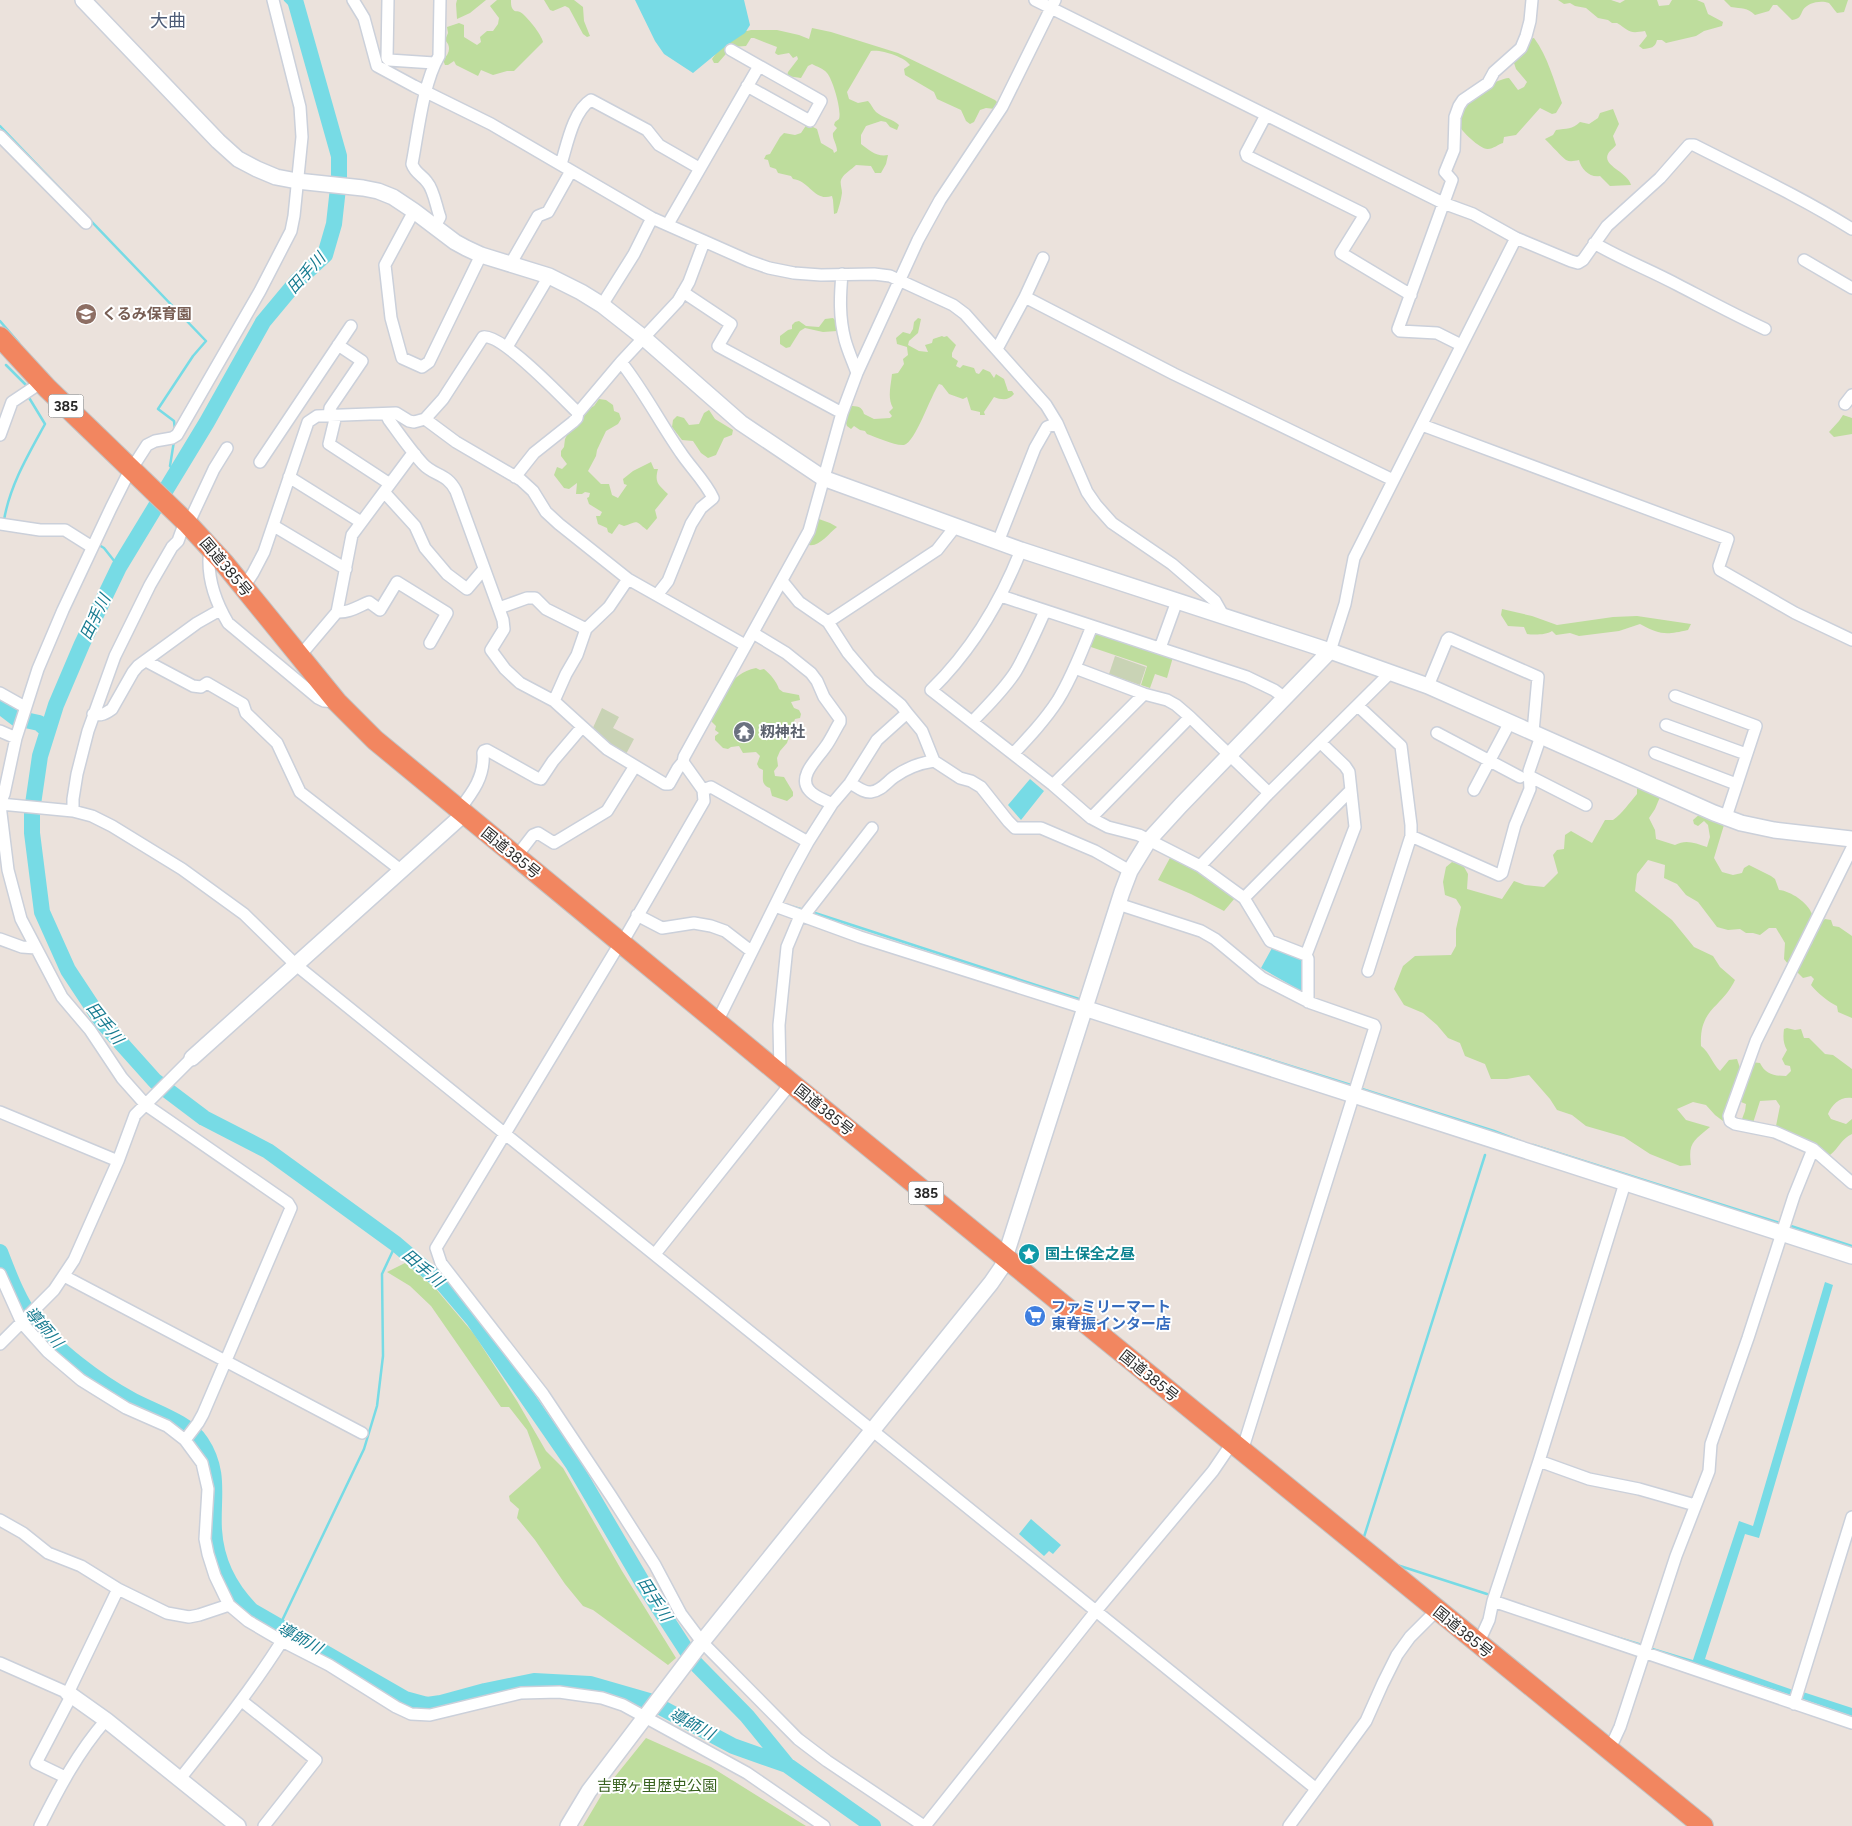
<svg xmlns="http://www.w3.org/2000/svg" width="1852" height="1826" font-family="Figtree,'Noto Sans JP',sans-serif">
<rect width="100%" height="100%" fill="#ebe2dc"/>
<path fill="#bedd9d" d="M457,0H486L470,13L457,19L456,4Z
M497,0H511C511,3 511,6 512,8C515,13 516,10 520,12C526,15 542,35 543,42L514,71H507L493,75L481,70L478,76L456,65L454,61L448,65H445L443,60C449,54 452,47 445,40L448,33L447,27L459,23L464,25V37L477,45L481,42L480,37L487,31H493L498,24L499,18L490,6Z
M544,0H574L583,7L584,21L590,36L587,37L583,34L569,8L565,6L553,11L550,10Z
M1558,0H1611L1620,3L1625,0H1657L1659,6L1669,5L1672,0H1697L1704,3L1708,14L1723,22L1722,26L1704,31L1696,36L1666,43L1662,40H1657C1655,48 1651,48 1643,49L1639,46L1647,36L1645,31C1628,34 1630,31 1617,23H1612L1608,20L1598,18L1586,8L1575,6L1570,3L1564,4Z
M1724,0H1848L1844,12L1837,13C1834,10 1832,6 1829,3C1821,0 1808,2 1803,10C1800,16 1800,19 1792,20L1777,5H1773L1769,11L1755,15C1747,7 1742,9 1731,7Z
M812,28L831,32L898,53L995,100L997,102L995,109L986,108L980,110L974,122L970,124L966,121L961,110L937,99L934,92L905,75L904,69L910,65C905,57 881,49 871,51L847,92L849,99L858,103L868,101C871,104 873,109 876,112C883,118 893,119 899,125L897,130L890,127L886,122L881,121L866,126L861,135V144C870,151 877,157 888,155L886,164L881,173H875L871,166L856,165C852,169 844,174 842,178C839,182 842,188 842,193C841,200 839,207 837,213L834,214L833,200L832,196C814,202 810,181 793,179L791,176L778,173L776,169L770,167L768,160L764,159L766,155L770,154L780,137L784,133L795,135L801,133L807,124L817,129L821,143L833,150L834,153L837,151C837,144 832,139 833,133L837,128L834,125L835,122L839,119C842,111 833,80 827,73C823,68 817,67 812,64L808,66L801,78L787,76L788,72L798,59L797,56L793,58L789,53L778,55L775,53L777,47L754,38H751L746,46L732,47L718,63H714L712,59L722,45L727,47L730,45V41L742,29L747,31L751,30H777L799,35L809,39Z
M1534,38C1548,57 1554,81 1562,103L1556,113L1552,114L1540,108L1516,135L1504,137L1503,143C1499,144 1493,149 1488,149C1481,150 1461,131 1458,124C1460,118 1462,110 1465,105C1474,94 1496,79 1509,78L1518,90L1524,87L1527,82L1516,69L1514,63L1529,39Z
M1613,109L1619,124L1613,136L1616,145C1614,148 1609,151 1608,154C1602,166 1628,172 1631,185L1610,186L1600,176C1590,178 1581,169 1579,160C1574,161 1570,162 1566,160C1564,159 1546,140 1545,139L1553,135L1556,130C1567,128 1572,130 1580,122L1589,124L1598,118L1600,113Z
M833,318L837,322V331L823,332L805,328L800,331L790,347L786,348L780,344V336L788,330L792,329V325L795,322L799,321L806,326L819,327L825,319Z
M918,318L921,319L918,333L909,341L908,345L919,351L928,352L925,345L932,343L933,339L942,336L944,337L947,336L956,345L952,353V357L958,361L956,366L960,368L963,365L974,368L976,373L979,374L983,369L990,372L994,378L996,374L1004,379L1008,391H1012L1014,394C1008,401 1002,400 994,397L984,412L985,415H980V412L971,410L967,397L963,399L949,394L942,385L939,384C931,395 915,443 904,445C895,446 876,437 867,434L865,431L860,430L854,426L851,429L847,426L845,420L850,406C857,406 862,406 864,414L874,419L890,418L892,416L889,412L893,408C887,398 891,385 892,374L898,373L904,364L903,359L908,355L907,347L897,344L896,338L903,332L910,334L913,329L914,322Z
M599,399L606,400L613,405L614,411L619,413L621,419L618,424L606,431L597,450L596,456L588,471L601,484H609L612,495L618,498L627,485L624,484L623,479L633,471L651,462L654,469H658C654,483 659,485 668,494L655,510L657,518L647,530C634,520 640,521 624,526L619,524L612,534L608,532L607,528L598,524L596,516H600L602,512L589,504L587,498L589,497L590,493L585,492L582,494H576L577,483L569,489L564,488L554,475L557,467L562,469L567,464L561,456V451L564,447L565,439L569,431L580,423L588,409L594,406Z
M709,410L715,419L733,430L732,435L724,438L716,455L708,458L701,453L693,441L682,440L672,427L673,420L677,416L684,418L689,425L699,424L704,413Z
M1843,415L1852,418V434L1834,437L1829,432L1839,421Z
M816,518L830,523L837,527C828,534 817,550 806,544Z
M1502,609L1532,616L1557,625L1613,617L1637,616L1691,624L1688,630C1666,635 1660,635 1640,624L1619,631L1579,636L1570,633L1556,635L1552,631C1546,635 1534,635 1527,634L1524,627L1508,626L1501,615Z
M1096,632L1173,657L1167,678L1155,674L1150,688L1141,685L1147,666L1088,646L1091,635Z
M756,668L760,670L764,669C771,675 776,681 779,689L783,692L799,695L800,700L791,702L794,708L799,710L801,714L800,718L795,719L787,743L780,751L777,758L778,766L774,771L775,776L784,777L793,792V796L787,801L772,796L770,788C761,785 763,779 763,770L759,768L757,764L760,756L756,752L743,753L739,746L731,747L728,749L723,748L715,740V736L719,733L715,730L716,726L710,720C723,697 728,674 756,668Z
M1646,787L1660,797L1655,809L1649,818L1655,830L1656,839L1675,845C1686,839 1695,843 1707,847L1710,837L1708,825L1704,821L1698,826L1694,824L1693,820L1701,813L1715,819L1724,825L1714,858L1722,872L1733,875L1742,873L1744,868L1749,865L1771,876L1775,879L1779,890C1791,891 1808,903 1812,914L1794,954L1788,964L1784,959L1785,943L1776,928H1769L1760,935L1753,933H1746L1740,929L1728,930L1717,927L1698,902L1686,895L1677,884L1664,878L1665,865L1648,860L1637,874L1635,891L1672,920L1694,947L1713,956L1720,967L1735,980C1721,1009 1699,1008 1701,1046C1710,1053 1712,1063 1720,1071L1729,1060L1737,1059L1740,1068L1723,1121L1715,1115L1706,1105L1693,1102L1677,1109L1686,1120L1710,1127C1693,1141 1688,1143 1691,1165L1680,1166L1650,1154L1624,1137L1586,1126L1572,1115L1557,1110L1550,1099L1529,1075L1507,1079H1491L1485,1064L1465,1056L1460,1043L1448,1038L1437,1025L1423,1013L1404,1005L1394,989L1403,966L1415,956L1451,955L1456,946V929L1461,907L1456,899L1445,895L1443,882L1446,867L1452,862L1463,865L1468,874L1467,889L1502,899L1514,881L1525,885L1544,887L1558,873L1553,855L1557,850L1564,849L1565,835L1571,831L1592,843L1605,820H1613C1623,813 1629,803 1637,794V788Z
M1171,856L1198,870L1235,898L1224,911L1191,894L1158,880Z
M1825,919L1831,920L1833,926L1839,927L1852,936V1018L1838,1012L1837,1006C1830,1003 1816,992 1811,985L1814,979L1811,976L1803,978L1795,970L1805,958L1806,949L1812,944L1814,933L1819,930L1820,923Z
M1787,1028L1795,1030L1801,1029L1804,1038H1809L1825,1054L1833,1055L1852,1069V1098C1841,1096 1832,1104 1828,1114L1831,1119L1846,1124L1852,1119V1134C1841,1139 1839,1148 1830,1155L1780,1130L1776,1126L1780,1106L1776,1100L1760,1101L1753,1123L1746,1122L1742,1119L1745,1111L1746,1104L1741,1102L1738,1105L1751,1062L1760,1063C1765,1074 1774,1076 1786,1076L1791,1071L1790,1066L1785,1065L1782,1059L1787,1050C1783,1043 1783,1037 1784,1029Z
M405,1263L435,1288L474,1334L517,1401L546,1451L563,1468L622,1571L676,1658L668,1665L593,1610L583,1606L565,1584L535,1540L517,1518L519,1509L510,1501L509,1496L541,1468L527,1430L509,1407H501L431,1306L410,1286L387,1272Z
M646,1738L711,1767L806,1826H583L605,1789Z"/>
<path fill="#c9d3b5" d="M1115,656L1146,667L1140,685L1109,674Z
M602,708L619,717L613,728L634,739L625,756L591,732Z"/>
<path fill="#77dbe5" d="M635,0H744L750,25L745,33L727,45L693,73L664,54L655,41Z
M1030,779L1044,791L1021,820L1008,805Z
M1272,948L1301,959L1304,962L1302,990L1301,991L1261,968Z
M1825,1282L1833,1285L1759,1538L1745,1534L1705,1659L1793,1690L1791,1695L1694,1663L1693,1660L1739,1521L1753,1526Z
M1031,1519L1061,1545L1053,1554L1049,1551L1044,1556L1019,1534Z
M1803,1692L1852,1708V1716L1800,1698Z"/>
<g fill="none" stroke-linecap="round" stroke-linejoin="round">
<path stroke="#77dbe5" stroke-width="2.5" d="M285,0L299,14
M0,126L206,341L193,356L158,409L174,421L175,430
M0,321L19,343
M6,365L26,385L27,388
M174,441L170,466L176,473
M6,520H4C10,485 28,455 45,424L28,396
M99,545L104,548L119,567
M790,906L804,910
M812,912L1082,1000
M1138,1018L1354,1086
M1359,1088L1494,1131L1520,1141
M1533,1145L1783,1224
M1788,1225L1852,1246
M1363,1540L1485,1155
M1397,1565L1487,1594
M279,1627L364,1449L377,1406L383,1356L382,1274L396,1244
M1612,1636L1642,1645
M1649,1648L1695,1662"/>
<path stroke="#77dbe5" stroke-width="16" d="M295,0L339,156V179L334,224L325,255L298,280L263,322L207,422L119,567L82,644L56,705L40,756L32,811V833L42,912L68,970L103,1023L155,1081L204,1118L268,1151L396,1244L444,1285L473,1319L573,1464L644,1585L694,1662L747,1716L787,1765L873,1826
M0,706L16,718L39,723L47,730
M0,1252C9,1275 18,1300 33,1320C54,1349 99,1382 130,1399C151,1411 188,1422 201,1442C221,1472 212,1498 214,1530C216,1562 229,1588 252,1611L405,1699L427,1705L441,1703L485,1691L534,1681L590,1684L649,1701L733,1746L787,1765"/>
<g stroke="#cbd0da" stroke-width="14">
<path id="street" d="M353,0L364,18L377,66L414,86L491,124L652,218L749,261L769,268L794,273L821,275L874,274L890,276L953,305L965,314L1046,405L1057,423L1087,492L1096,505L1112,523L1172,564L1215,601L1224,617
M388,0L387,58L389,60L434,63
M1035,0L1443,203L1473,214L1516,238L1571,261L1578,263L1583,260L1607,226L1660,178L1689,145H1694C1747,172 1801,197 1852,229
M731,50L821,101L810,121L747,86
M1266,115L1246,153L1247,156L1362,213L1364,216L1341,253L1411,295
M0,136L86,223
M561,164C567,145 573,111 591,100L647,130L659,145L699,168
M414,211L385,265L391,318L402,358L422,367L429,362L481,255
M668,224L759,66
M434,228L440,217C436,206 434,190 427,182C422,175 415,173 412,164C418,133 423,83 439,56L440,0
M1594,243C1621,259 1650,270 1678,285C1707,300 1735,315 1765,329
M1804,260L1852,288
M511,263L538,216L548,212L571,171
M842,274C840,296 839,317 845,340C848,351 853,362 857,373
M683,292L731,324L718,346L842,413
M1025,297L1043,258
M602,305L634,254L652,218
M1461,345L1437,333L1400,331L1398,329L1452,180L1445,172L1454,150L1455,117L1459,106L1463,100L1488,83L1494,72L1521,48L1526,36L1530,21L1532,0
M507,347L549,276
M997,349L1025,297L1174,374L1393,480
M621,362C644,391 660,423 681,453C691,468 705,481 713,498L701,508L691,524L668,581L657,595
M1845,404L1852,395
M386,414L389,420C400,435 411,451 423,464C434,476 447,473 456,491L503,620L504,629L491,650L505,669L520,683L554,701L607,749L665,784H669L678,768L683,762L684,757L809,531L842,413L857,373L918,240L940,200L1002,107L1055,0
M336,415L329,444L390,484
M329,416L330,408L362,361L338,345
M425,419L456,442L521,480L533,491L546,512L559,524L628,579L745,645
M1422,425L1728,539L1719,566L1720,570L1795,613L1852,640
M0,435L12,402L42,382
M260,462L351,326
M289,477L361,522
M515,477L534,453L573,422L577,418L578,413
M384,492L415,526L425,548L447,574L467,589L484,569
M0,524L40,530H65L92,547
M274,526L346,569
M998,542L1035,448L1047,427L1057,423
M210,548C206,574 215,601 228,623L318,698L324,701L336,702
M1021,550C1000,603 972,650 931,690L1053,785L1091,818L1108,827L1139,835L1200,866L1244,898L1270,941L1306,955L1355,827L1349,772L1345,766L1321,743
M243,588L253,573L264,552L308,422L317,416L396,413L409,421L414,422L425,419L443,399L483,337C501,333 563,398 578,413L621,362L678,301L689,282L704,242
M1001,596L1247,677L1274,690L1285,698
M499,608L527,598H535L546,609L586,629
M337,612C349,613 357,607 369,602L380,610L397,582L447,613L430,643
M828,622L937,550L955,527
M753,633L786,653L811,673L817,681L824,697L840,719V722C835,730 831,739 826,746C819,757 797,776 809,790C814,797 825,800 832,804
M1160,648L1177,601
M1330,651L1345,604L1354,558L1516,238
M299,657L337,612L352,535L410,457L415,454
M146,661L193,686L201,687L207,683L243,704L246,713L277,743L300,792L402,871
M1075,668L1144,694L1167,700L1176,705L1190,717L1269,793
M1428,686L1447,640L1449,638L1538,677L1533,732
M0,693L25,707
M1675,696L1756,726L1726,817
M554,701L566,674L577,655L586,629L609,607L628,579
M1358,706L1401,746L1411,825V836L1368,971
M907,713L922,731L934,761
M93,714C101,716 105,714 112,709L133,672L138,666L197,623L220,610
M972,722C987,706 1004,690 1016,671C1027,652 1036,631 1045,611
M1666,725L1746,754
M0,731L16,738
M1437,733L1520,777
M1655,753L1736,784
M1013,754C1029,737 1045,720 1058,700C1072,677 1082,651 1092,626
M683,762L703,790L704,801L622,943L617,948L436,1248L441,1263L543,1394L611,1496L655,1565L681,1614L702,1642L798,1739L827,1761L924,1826
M1531,777L1586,805
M850,783C856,786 864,793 871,792C881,791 887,782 894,777C905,769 920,763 934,761L960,778L971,781L981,787L1008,821L1015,828H1041L1095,851L1130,871
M1053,785L1144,694
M703,790L711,787L808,842
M1474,790L1510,722
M0,804L73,811L92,816L112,826L182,869L244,914L296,965L1315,1788
M0,804L4,794L16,738L38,669L63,610L111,508L127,476L147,445L155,441L172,438L177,435L260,291L291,231L294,216L302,137L300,107L273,0
M0,805L8,870L21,919L62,997L90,1030L122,1078L146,1105L288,1203L291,1208L203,1414L198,1423L185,1440
M459,810C473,792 485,776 483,753L484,751L487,750L537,778L541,779L553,761L582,727
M73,811V799L77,774L88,731L115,656L150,585L172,547L178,541L182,530L192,516L214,469L227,448
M1091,818L1190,717
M1411,836L1499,875L1502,873L1515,825L1530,789L1529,771L1541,736
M1852,848L1756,1041L1729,1116L1730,1121L1735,1124L1775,1132L1813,1149L1852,1183
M516,857L533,835L538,833L554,843L607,811L635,766
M1200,866L1269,793L1390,673
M1244,898L1351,790
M1118,904L1201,931L1215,939L1262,978L1311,1003L1374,1025L1375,1027L1242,1451
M775,906L860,937L1084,1008
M637,915L662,928L694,923L711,926L725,931L751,951
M803,917L872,828
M0,939L22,947L36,948
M1306,955L1308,959V1002
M717,1022L791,873L808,842L832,804L850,783L877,740L907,713L901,705L871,680L848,653L828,622L799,602L782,581
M780,1073L779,1025L787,947L800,916
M0,1112L118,1161
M655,1254L791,1083
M0,1274L22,1323L48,1352L81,1380L126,1408L167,1426L185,1440L202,1463L208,1489L205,1539L208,1554L215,1576L229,1605L248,1621L282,1641L329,1665L396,1707L411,1714L430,1715L521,1693L559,1692L580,1695L602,1698L623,1705L747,1773L824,1826
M64,1276L362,1433
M0,1344L54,1290L74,1260L118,1161L135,1115L192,1058
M1539,1461L1589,1479L1639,1489L1695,1505
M0,1520L23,1533L48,1553L81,1566L118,1589L167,1613L189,1617L199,1615L229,1605
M1493,1601L1852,1723
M1478,1644L1489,1620L1493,1601L1539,1461L1625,1183
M0,1663L68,1693L118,1589
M242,1701L316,1760L264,1826
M1794,1704L1852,1517
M1607,1749L1614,1740L1620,1727L1676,1556L1709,1471L1711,1444L1748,1338L1794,1196L1813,1149
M65,1777L36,1763L68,1702L73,1696
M179,1780C215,1735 251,1690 282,1641
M40,1826C59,1788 78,1752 106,1720
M925,1826L1096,1611L1213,1471L1232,1443
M1289,1826L1366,1721L1383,1683L1397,1655L1410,1637L1432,1615L1433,1607"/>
</g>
<g stroke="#cbd0da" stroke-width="18">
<path id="secondary" d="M83,0L218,141L238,159L257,169L276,177L297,181L363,188L378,191L393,197L414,211L455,242L466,248L481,255L549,276L581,292L602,305L644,338L741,423L823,478L1021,550L1330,651L1428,686L1714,813L1741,823L1774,830L1852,839
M1084,1008L1852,1256
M192,1058L464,814
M68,1693L106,1720L238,1826
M568,1826L589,1791L702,1642L991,1283L1002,1267L1122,892L1130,871L1149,840L1181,805L1330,651"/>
</g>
<g stroke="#c3c3c3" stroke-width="22">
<path id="highway" d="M0,337L47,388L187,523L224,563L337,702L375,740L791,1083L1703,1826"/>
</g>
<use href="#street" stroke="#fff" stroke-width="11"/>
<use href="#secondary" stroke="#fff" stroke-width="15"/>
<use href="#highway" stroke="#f28660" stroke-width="20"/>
</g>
<defs>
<g id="school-disc" transform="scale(1.125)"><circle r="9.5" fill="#8d6e63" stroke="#fff"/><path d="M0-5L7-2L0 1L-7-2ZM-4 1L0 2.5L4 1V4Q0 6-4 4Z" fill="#fff"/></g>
<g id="temple-disc" transform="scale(1.125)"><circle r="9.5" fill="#6b7280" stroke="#fff"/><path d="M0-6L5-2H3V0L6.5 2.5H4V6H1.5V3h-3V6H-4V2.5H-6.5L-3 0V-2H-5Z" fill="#fff"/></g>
<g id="sight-disc" transform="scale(1.125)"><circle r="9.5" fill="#0f9aa8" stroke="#fff"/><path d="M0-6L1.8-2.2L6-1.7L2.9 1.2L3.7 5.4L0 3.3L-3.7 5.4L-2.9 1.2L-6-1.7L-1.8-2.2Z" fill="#fff"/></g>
<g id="supermarket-disc" transform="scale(1.125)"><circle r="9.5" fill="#3f7fe0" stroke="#fff"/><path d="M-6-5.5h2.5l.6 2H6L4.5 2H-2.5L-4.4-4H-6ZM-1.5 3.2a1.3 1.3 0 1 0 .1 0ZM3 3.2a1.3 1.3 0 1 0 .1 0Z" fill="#fff"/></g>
</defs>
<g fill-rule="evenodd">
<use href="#school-disc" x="86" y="314"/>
<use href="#temple-disc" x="744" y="732"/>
<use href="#sight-disc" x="1029" y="1254"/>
<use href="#supermarket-disc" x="1035" y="1316"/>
</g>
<g text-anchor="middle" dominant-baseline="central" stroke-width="4" stroke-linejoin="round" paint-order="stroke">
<g fill="#fff" stroke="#696969" stroke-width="1">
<rect x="48.5" y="394.5" width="35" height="23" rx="4"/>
<rect x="908.5" y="1181.5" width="35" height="23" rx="4"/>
</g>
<g font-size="14" font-weight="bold" fill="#292929">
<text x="66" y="406">385</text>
<text x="926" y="1193">385</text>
</g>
<g font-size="15" font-weight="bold" fill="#785e54" stroke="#fff" text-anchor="start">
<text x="102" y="314">くるみ保育園</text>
</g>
<g font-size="15" fill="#292929" stroke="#fff">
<text transform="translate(226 567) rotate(50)">国道385号</text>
<text transform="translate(511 853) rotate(39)">国道385号</text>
<text transform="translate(824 1110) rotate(39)">国道385号</text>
<text transform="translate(1149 1376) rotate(39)">国道385号</text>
<text transform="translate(1463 1632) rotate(39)">国道385号</text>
</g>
<g font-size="15" font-weight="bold" fill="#5b616d" stroke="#fff" text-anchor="start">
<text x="760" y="732">籾神社</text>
</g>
<g font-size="15" font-weight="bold" fill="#0d838f" stroke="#fff" text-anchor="start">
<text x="1045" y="1254">国土保全之昼</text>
</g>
<g font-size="15" font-weight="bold" fill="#366cbe" stroke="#fff" text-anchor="start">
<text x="1051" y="1307">ファミリーマート<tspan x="1051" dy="17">東脊振インター店</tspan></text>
</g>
<g font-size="15" fill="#38611f" stroke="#fff">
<text x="657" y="1786">吉野ヶ里歴史公園</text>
</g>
<g font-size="16" font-style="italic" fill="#177b90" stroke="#fff">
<text transform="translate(306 273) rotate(-48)">田手川</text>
<text transform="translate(95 617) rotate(-64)">田手川</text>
<text transform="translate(105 1023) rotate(52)">田手川</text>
<text transform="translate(423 1268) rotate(41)">田手川</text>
<text transform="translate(44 1327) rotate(49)">導師川</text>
<text transform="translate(655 1599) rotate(58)">田手川</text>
<text transform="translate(300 1638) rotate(29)">導師川</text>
<text transform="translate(692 1724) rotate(28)">導師川</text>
</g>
<g font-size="18" fill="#4d5c77" stroke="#fff">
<text x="168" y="21">大曲</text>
</g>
</g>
</svg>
